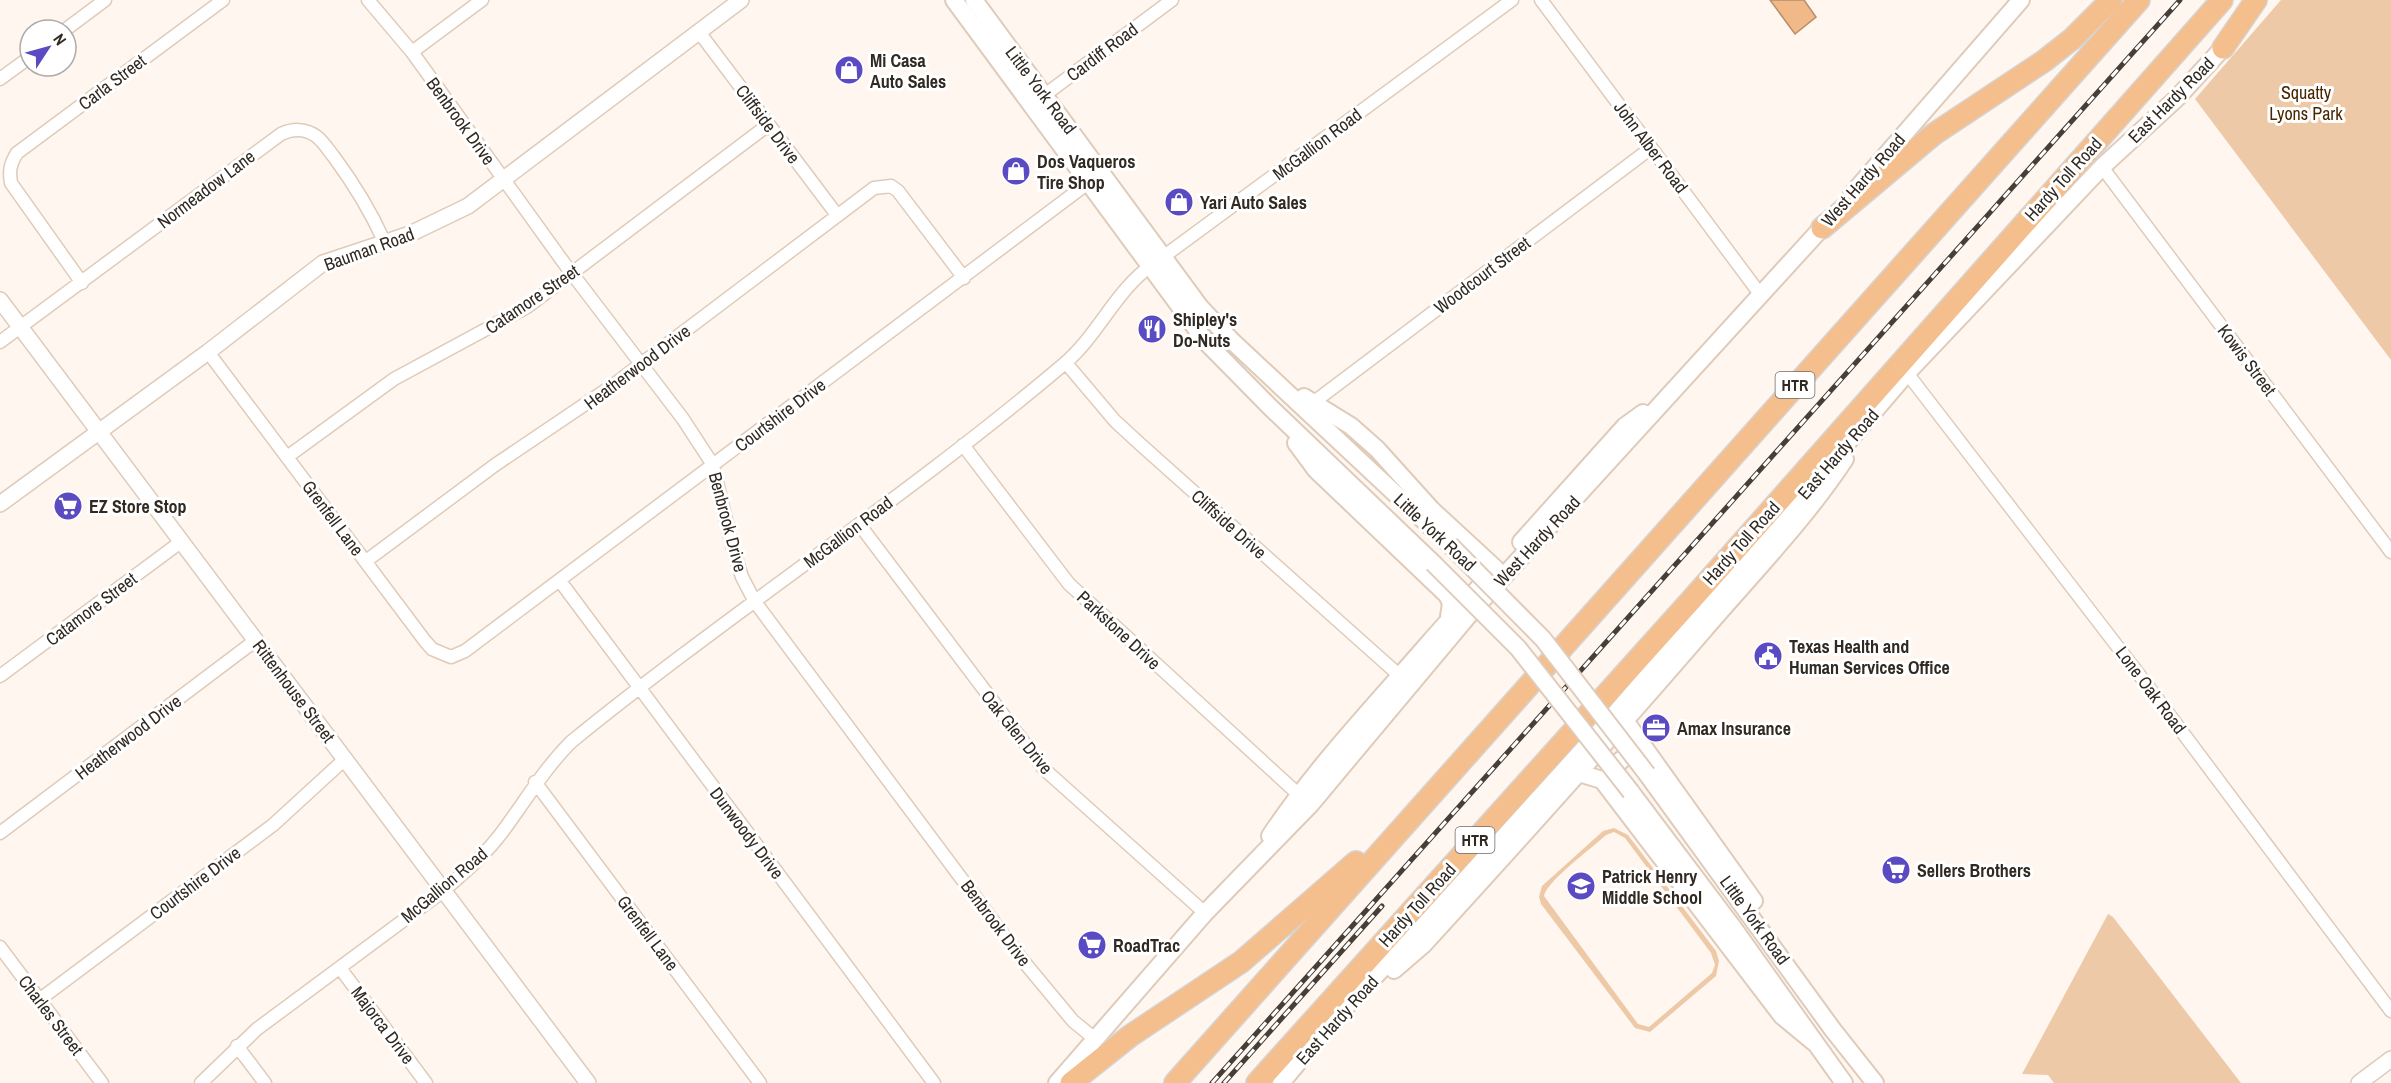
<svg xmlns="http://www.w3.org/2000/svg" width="2391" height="1083" font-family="'Archivo Narrow',sans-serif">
<rect width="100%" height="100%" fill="#fef6ef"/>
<path fill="#eec9a8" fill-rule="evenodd" d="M2281,0H2391V360L2195,99Z
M1614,828L1628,835L1716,951L1719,961L1716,976L1650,1032L1635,1028L1541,904L1539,897L1542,886L1603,831ZM1614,832L1625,838L1711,953L1715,965L1712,973L1649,1027L1638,1024L1544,896C1546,882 1593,847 1606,835Z
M2108,914L2113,917L2241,1083H2054L2048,1075L2022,1074Z"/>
<path fill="#f1b987" stroke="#b78e69" stroke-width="1.5" d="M1770,0H1804L1816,17L1795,34Z"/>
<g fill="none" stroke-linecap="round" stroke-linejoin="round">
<g stroke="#dfcbba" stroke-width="15">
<path id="minor" d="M368,0L412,52L564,263L683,419L713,465L732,545L742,577L755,602L1020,957L1073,1021L1095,1039
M1541,0L1760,294
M65,30L105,0
M699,32L837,215
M412,52L482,0
M0,79L30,57
M1038,100L1172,0
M2102,167L2391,552
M82,283L11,183C9,171 10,164 17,153L223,0
M0,342L281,134C292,129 305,128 316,136C323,141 329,151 334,157C354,184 370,210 384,241
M208,352L425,641L432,649L451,657L465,651L1088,183
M1066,363L1115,421L1140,444L1400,676
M1907,373L2144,681L2391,1011
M1314,402L1651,148
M963,445L1069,584L1298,794
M287,457L394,379L527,307L768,125
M859,524L1044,769L1205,913
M366,561L495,465L612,386L874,188L891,186L898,191L964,278
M560,581L934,1083
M0,676L182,541
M535,782L760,1083
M0,833L256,640
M0,947L102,1083
M340,968L426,1083
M39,1000L273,825L345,759
M237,1046L265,1083
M201,1083L257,1029L443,891C465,872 486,854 503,831C526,800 544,769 571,742C732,611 906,498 1064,364C1096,337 1112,298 1144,271L1512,0"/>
</g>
<g stroke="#dfcbba" stroke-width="18">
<path id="tertiary" d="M0,300L588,1083
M0,504L208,352L323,263L410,234L468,206L741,0
M2359,1083L2391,1059"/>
</g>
<g stroke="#dfcbba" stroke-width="20">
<path id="secondary" d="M954,0L1206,342L1269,406L1433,563
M974,0L1200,307L1231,340L1450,545
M1852,194L2021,0
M1304,397L1351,426L1377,449L1432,510L1496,569
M1296,443L1316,470L1447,595L1451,603L1449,617
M1521,542L1625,426L1643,413
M1626,722L1754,901
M1579,773L1602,780L1782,1016L1816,1044
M1647,774L1833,1030L1875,1083
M1610,782V774L1621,760L1639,750L1644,751
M1631,792L1732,926L1844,1083
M1270,836C1308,779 1353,729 1398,678C1430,642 1460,606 1494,572
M1394,970L1423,945C1518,841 1612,737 1704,630C1752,574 1804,521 1845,459
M1057,1083L1205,913L1310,805L1473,610L1829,220
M1281,1083L1336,1017L1425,924L1608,722L1907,373L2102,167L2177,98L2231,39"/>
</g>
<g stroke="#d6d4d3" stroke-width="24">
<path id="motorway" d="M2223,48L2256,0
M1822,228L1934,134L2044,61L2072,39L2111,0
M1071,1083L1130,1036L1241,962L1356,862
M1175,1083L2139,0
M1257,1083L1693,598L2222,0"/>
</g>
<use href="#minor" stroke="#fff" stroke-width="12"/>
<use href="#tertiary" stroke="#fff" stroke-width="15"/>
<use href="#secondary" stroke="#fff" stroke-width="16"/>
<use href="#motorway" stroke="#f4be8d" stroke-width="21"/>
<g stroke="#463f38" stroke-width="5">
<path id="rail" d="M1212,1083L2180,0
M1224,1083L1382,906"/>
</g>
<use href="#rail" stroke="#fff" stroke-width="3" stroke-dasharray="9" stroke-linecap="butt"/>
<g stroke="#dfcbba" stroke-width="20" stroke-linecap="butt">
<path id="secondary-bridge" d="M1450,545L1543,639L1647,774
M1433,563L1518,648L1631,792"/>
</g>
<use href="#secondary-bridge" stroke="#fff" stroke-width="16"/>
</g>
<defs>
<g id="shop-disc" transform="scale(1.5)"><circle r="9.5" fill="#5a4bc3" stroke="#fff"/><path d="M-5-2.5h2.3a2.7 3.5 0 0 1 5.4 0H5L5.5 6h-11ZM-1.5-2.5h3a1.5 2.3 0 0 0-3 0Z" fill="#fff"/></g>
<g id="restaurant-disc" transform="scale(1.5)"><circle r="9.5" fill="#5a4bc3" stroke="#fff"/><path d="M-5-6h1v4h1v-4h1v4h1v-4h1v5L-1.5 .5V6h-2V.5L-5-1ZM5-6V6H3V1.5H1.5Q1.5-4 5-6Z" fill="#fff"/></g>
<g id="supermarket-disc" transform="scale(1.5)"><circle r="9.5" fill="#5a4bc3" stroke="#fff"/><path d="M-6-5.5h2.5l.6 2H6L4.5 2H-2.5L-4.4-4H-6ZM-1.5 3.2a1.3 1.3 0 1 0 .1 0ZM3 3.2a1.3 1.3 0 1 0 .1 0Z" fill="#fff"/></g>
<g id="civic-disc" transform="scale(1.5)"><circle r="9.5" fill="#5a4bc3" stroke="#fff"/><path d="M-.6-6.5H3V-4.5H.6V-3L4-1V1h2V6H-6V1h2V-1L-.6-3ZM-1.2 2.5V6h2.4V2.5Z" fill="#fff"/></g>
<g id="office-disc" transform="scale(1.5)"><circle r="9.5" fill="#5a4bc3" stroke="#fff"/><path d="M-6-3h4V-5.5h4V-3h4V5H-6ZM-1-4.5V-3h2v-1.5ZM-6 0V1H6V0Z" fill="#fff"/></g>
<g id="school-disc" transform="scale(1.5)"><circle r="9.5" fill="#5a4bc3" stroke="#fff"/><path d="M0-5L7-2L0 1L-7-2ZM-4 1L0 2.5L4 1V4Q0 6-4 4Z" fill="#fff"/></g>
</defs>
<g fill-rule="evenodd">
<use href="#shop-disc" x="849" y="70"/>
<use href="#shop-disc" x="1016" y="171"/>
<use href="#shop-disc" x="1179" y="202"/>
<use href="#restaurant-disc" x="1152" y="329"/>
<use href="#supermarket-disc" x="68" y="506"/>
<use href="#civic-disc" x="1768" y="656"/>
<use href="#office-disc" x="1656" y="728"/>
<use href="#supermarket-disc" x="1896" y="870"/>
<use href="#school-disc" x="1581" y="886"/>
<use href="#supermarket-disc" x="1092" y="945"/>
</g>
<g text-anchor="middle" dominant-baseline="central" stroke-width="6" stroke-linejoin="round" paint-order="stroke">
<g fill="#fff" stroke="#6f6a65" stroke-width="1.5">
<rect x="1775.5" y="372" width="39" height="26" rx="4.5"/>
<rect x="1455.5" y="827" width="39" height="26" rx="4.5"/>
</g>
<g font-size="16" font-weight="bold" fill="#312a23">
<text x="1795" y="385">HTR</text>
<text x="1475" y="840">HTR</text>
</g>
<g font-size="18" fill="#312a23" stroke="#fff">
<text transform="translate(1102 52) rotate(-37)">Cardiff Road</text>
<text transform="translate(112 82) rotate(-37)">Carla Street</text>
<text transform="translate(1041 90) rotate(53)">Little York Road</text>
<text transform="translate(2171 100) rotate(-45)">East Hardy Road</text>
<text transform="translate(461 121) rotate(54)">Benbrook Drive</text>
<text transform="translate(768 124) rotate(53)">Cliffside Drive</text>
<text transform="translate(1317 144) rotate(-37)">McGallion Road</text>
<text transform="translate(1651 147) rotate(53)">John Alber Road</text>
<text transform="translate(2063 179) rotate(-48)">Hardy Toll Road</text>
<text transform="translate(1863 180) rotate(-49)">West Hardy Road</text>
<text transform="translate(206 189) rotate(-37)">Normeadow Lane</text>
<text transform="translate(369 249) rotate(-20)">Bauman Road</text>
<text transform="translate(1482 275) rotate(-37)">Woodcourt Street</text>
<text transform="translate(532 299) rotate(-34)">Catamore Street</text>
<text transform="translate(2247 360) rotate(53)">Kowis Street</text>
<text transform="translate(637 367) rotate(-37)">Heatherwood Drive</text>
<text transform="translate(780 415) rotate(-37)">Courtshire Drive</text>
<text transform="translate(1838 454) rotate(-49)">East Hardy Road</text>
<text transform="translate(333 518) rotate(53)">Grenfell Lane</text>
<text transform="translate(728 522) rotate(75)">Benbrook Drive</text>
<text transform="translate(1229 524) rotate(42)">Cliffside Drive</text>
<text transform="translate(848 532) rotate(-37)">McGallion Road</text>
<text transform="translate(1435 532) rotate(43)">Little York Road</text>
<text transform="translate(1537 541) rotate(-47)">West Hardy Road</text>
<text transform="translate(1741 543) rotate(-48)">Hardy Toll Road</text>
<text transform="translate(91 609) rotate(-37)">Catamore Street</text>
<text transform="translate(1119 630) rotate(43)">Parkstone Drive</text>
<text transform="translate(2151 690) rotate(53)">Lone Oak Road</text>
<text transform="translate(294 691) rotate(53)">Rittenhouse Street</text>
<text transform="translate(1017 732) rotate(51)">Oak Glen Drive</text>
<text transform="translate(128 737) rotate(-37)">Heatherwood Drive</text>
<text transform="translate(747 833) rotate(53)">Dunwoody Drive</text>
<text transform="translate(195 883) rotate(-37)">Courtshire Drive</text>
<text transform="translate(444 885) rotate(-40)">McGallion Road</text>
<text transform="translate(1417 905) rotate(-48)">Hardy Toll Road</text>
<text transform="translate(1755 920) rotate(54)">Little York Road</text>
<text transform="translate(996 923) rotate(53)">Benbrook Drive</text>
<text transform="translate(648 933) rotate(53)">Grenfell Lane</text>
<text transform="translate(51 1015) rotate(53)">Charles Street</text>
<text transform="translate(1337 1020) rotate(-48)">East Hardy Road</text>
<text transform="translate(383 1025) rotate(53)">Majorca Drive</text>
</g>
<g font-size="18" font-weight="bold" fill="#312a23" stroke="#fff" text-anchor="start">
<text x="870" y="60">Mi Casa<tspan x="870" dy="21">Auto Sales</tspan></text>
<text x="1037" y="161">Dos Vaqueros<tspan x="1037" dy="21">Tire Shop</tspan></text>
<text x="1200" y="202">Yari Auto Sales</text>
<text x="1173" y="319">Shipley's<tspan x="1173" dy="21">Do-Nuts</tspan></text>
<text x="89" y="506">EZ Store Stop</text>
<text x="1789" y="646">Texas Health and<tspan x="1789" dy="21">Human Services Office</tspan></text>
<text x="1677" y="728">Amax Insurance</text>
<text x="1917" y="870">Sellers Brothers</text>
<text x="1602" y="876">Patrick Henry<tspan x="1602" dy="21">Middle School</tspan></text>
<text x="1113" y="945">RoadTrac</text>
</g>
<g font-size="18" fill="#492600" stroke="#fff">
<text x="2306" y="92">Squatty<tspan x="2306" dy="21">Lyons Park</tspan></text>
</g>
</g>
<g transform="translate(48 48) rotate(54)"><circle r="28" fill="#ffffff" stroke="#adaaa7" stroke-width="1.5"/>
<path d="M0-4.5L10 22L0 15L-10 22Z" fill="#5a4bc3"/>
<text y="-9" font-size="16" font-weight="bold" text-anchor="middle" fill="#312a23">N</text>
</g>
</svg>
